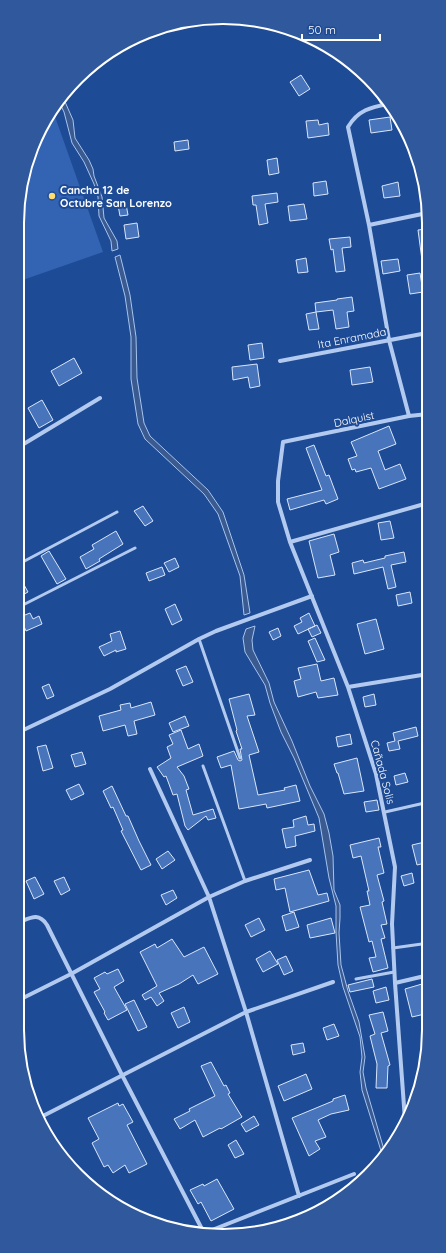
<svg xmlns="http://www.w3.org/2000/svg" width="446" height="1253" font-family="Quicksand,sans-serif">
<rect width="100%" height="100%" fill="#1e4b95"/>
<path fill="#3364b3" d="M53,111L103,252L17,282V223L24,170Z"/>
<path fill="#3a5a90" stroke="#a5c4f0" d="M62,95L73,120L75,138L89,160L93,169L94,176L102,197L104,218L117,241L118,249L112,251L111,241L99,216L98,197L94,184L84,162L72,143L64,112L58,100Z
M120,255L130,295L136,337L137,378L144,423L150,436L208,490L223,512L244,575L250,613L244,615L240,576L218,514L204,494L145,439L138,424L131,379V337L125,296L115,257Z
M255,626L252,640L253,650L269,683L274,702L292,741L310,786L324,814L329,833L333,856L334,890L340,905V918L339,933L341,965L348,991L359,1022L365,1057L363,1072L366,1088L385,1153L382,1154L362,1090L360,1072L362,1057L360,1037L343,987L338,965L336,932V906L329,878L319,818L294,758L281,732L270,703L265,685L245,652L243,638L246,629Z"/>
<path fill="#4774bb" stroke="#d8e6fa" d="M301,75L310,89L299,96L290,82Z
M390,117L392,130L371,133L369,120Z
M318,120L319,125L328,123L329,135L308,138L306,121Z
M188,140L189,149L175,151L174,142Z
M277,158L279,173L269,175L267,160Z
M326,181L328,194L314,196L313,183Z
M398,182L400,196L384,198L382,186Z
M277,193L278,202L265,204L268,223L259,225L256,205H253L252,196Z
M126,204L128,215L120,216L118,205Z
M304,204L307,219L290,221L288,206Z
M137,223L139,237L126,239L124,225Z
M427,229V260H422L418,230Z
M350,237L351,247L342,248L345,271L336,272L333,249L331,250L329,239Z
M306,258L308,272L298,273L296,260Z
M398,259L400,271L383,274L381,261Z
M420,273L423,292L410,294L407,275Z
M352,297L354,311L347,312L349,327L336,329L333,310L316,312L315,303L337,300V299Z
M316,312L319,329L309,330L306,314Z
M262,343L264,358L250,360L248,345Z
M74,358L82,373L59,386L51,371Z
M257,364L260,386L250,388L248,377L233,380L232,367Z
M370,367L373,382L352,385L350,370Z
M42,400L53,420L39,428L28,408Z
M389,426L396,444L378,451L385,470L400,464L406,479L379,489L371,468L356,472L355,469L352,470L348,459L357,456L351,442Z
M314,445L326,476L329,475L338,499L326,504L324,500L290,510L287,499L322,490L306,448Z
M143,506L153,521L145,526L134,511Z
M390,521L394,538L381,540L378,523Z
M116,531L123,544L99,559L100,561L86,569L80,557L94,549L92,545Z
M334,534L339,552L330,555L335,575L318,578L309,541Z
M49,551L66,579L57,584L41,556Z
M404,552L406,562L391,565L396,587L388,589L383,567L354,574L352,563L363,560L364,563L385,558V556Z
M175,558L179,567L169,572L164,563Z
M162,567L165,575L149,581L146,573Z
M17,572L28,592L17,598Z
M410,592L412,603L398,606L396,595Z
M175,604L182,620L172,625L165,609Z
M30,613L33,619L39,616L42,624L26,631L20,617Z
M309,613L315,626L298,634L294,626L302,622L300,618Z
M376,619L384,649L365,654L357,624Z
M317,625L321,633L312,637L308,629Z
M278,628L281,636L273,640L269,632Z
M120,631L126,649L116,652V650L104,656L99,647L112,641L110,634Z
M315,638L325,660L317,662L308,641Z
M317,664L321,681L334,678L338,695L318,698L316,692L298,697L294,681L301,679L298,668Z
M186,666L193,682L183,686L176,670Z
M49,684L54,696L47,699L42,687Z
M249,694L255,715L247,716L259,752L249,755L258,795L285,790L284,788L296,785L300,801L267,808L266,804L239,809L231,765L221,768L217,757L234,751L238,760L240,761L242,760L240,749H242L236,731L237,730L229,699Z
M374,694L376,705L365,707L363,697Z
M151,702L155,715L134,721L137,734L128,736L125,725L103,731L99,716L121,710L120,705L130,703L131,708Z
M185,716L189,726L173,732L169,723Z
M416,727L418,736L398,741L400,749L389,751L387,743L395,741L393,733Z
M181,730L188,749L199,744L203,756L177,767L184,776L189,789L186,790L193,815L213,809L216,818L208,820L206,816L188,830L185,826L177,794L173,795L166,776L164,777L157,767L171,758L167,747L173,744L169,735Z
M350,734L352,744L338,747L336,737Z
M46,745L53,768L43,771L37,747Z
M82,752L86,764L75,767L71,755Z
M357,758L364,791L344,794L338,773H337L334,764Z
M405,773L408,782L396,785L394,776Z
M79,784L84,794L71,800L66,790Z
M112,786L126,816H128L139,841L151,865L141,870L121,831L123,830L113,807L111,808L103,791Z
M377,800L379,810L366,812L364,802Z
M306,816L308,825L314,824L315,831L295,836L296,846L286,848L282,829L294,827L293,820Z
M379,838L381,847H378L384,873L377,875L384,901L382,902L387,924L381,925L385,938L381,939L388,968L373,972L369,958L376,957L372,941L369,942L360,907L370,905L367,891H369L361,856L353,858L350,845Z
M429,841V862L417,865L412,845Z
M168,851L175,860L162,869L156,859Z
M309,870L318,895L327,893L329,901L290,912L285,888L276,890L274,879Z
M412,873L414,883L404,886L401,876Z
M35,877L44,894L34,899L26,881Z
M64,877L70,890L61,895L54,881Z
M173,890L177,898L166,905L161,895Z
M294,912L299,927L286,931L282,916Z
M259,918L265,930L251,937L245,925Z
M331,918L335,933L310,938L307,925Z
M172,939L184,957L204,947L218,974L198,984L193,975L179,984L159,993L164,1001L157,1006L151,997L145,1000L142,995L157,986L140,952L155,944L157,948Z
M270,951L278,964L263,972L256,959Z
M286,956L293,971L284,975L277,960Z
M118,969L124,981L114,987L127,1010L108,1020L104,1013L105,1012L94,992L100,989L94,978L105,972L107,974Z
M372,979L374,987L350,992L348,985Z
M422,984L424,991L429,989V1013L412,1017L405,989Z
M386,987L389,1000L376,1003L373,991Z
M134,1000L147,1027L138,1031L125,1004Z
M184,1007L190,1022L178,1028L171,1013Z
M383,1012L388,1031L381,1033L390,1065L388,1066L387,1088H376L377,1064L370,1036L375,1034L369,1015Z
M334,1024L339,1036L327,1040L323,1028Z
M303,1043L305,1052L293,1055L291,1045Z
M211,1062L224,1086L226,1085L230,1093L228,1094L242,1117L221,1129L220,1128L203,1137L195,1120L180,1129L174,1119L190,1111L189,1109L215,1096L201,1066Z
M306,1074L312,1089L284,1101L278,1086Z
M345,1095L349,1110L331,1114L318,1120L326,1137L315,1141L320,1149L309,1156L292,1118L333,1101V1099Z
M118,1103L119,1106L123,1104L133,1122L127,1125L147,1164L129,1173L125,1165L113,1173L108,1165L104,1167L92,1143L99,1139L88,1118Z
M254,1116L259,1125L246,1132L241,1124Z
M236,1140L244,1154L235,1158L228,1145Z
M217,1179L234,1209L211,1221L201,1202L198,1204L190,1190L203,1184L204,1186Z"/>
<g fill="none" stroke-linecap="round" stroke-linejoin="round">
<path stroke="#b2caef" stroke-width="3" d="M17,565L117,512
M17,608L135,548
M199,639L240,758
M203,766L245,881
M385,812L429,802
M393,948L429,943
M356,979L394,972"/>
<path stroke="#b2caef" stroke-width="4" d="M371,82L383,105
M389,104C371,107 358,110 348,127L369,225L389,340L409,416
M369,225L427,213
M280,361L427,333
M17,448L100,398
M290,542L428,503
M348,687L428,674
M17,733L110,689L199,639L216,631L312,596
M150,769L209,897L246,1012L299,1196
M17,923C29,919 38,911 47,925L122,1075L204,1233
M395,983L429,975
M17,1001L71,974L209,897L245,881L310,860
M39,1118L246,1012L333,982
M405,1120L395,983L392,924L395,867L376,774L348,687L290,542L278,502V481L283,442L409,416L428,414
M202,1234L354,1174"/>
</g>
<circle fill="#fddd72" stroke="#1e4b95" stroke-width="1.5" cx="52" cy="196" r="4"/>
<g text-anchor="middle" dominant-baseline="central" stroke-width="4" stroke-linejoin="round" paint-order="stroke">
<g font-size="11" font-weight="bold" fill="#fff" stroke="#1e4b95" text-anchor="start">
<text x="60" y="190">Cancha 12 de<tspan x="60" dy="13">Octubre San Lorenzo</tspan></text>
</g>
<g font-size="11" fill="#fff" stroke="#1e4b95">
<text transform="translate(352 338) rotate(-11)">Ita Enramada</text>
<text transform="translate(354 419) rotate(-12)">Dalquist</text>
<text transform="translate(383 772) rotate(75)">Cañada Solis</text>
</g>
</g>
<path d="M0 0H446V1253H0ZM223 24H223A199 199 0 0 1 422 223V1030A199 199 0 0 1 223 1229H223A199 199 0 0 1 24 1030V223A199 199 0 0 1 223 24Z" fill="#30599d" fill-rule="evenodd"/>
<path fill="none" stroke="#fff" stroke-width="2" d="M223 24H223A199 199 0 0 1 422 223V1030A199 199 0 0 1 223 1229H223A199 199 0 0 1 24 1030V223A199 199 0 0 1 223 24Z"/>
<path d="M302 34v6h78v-6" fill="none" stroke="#ffffff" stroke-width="2"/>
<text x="308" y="34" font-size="12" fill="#ffffff" stroke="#1e4b95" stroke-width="3" paint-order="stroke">50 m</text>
</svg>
